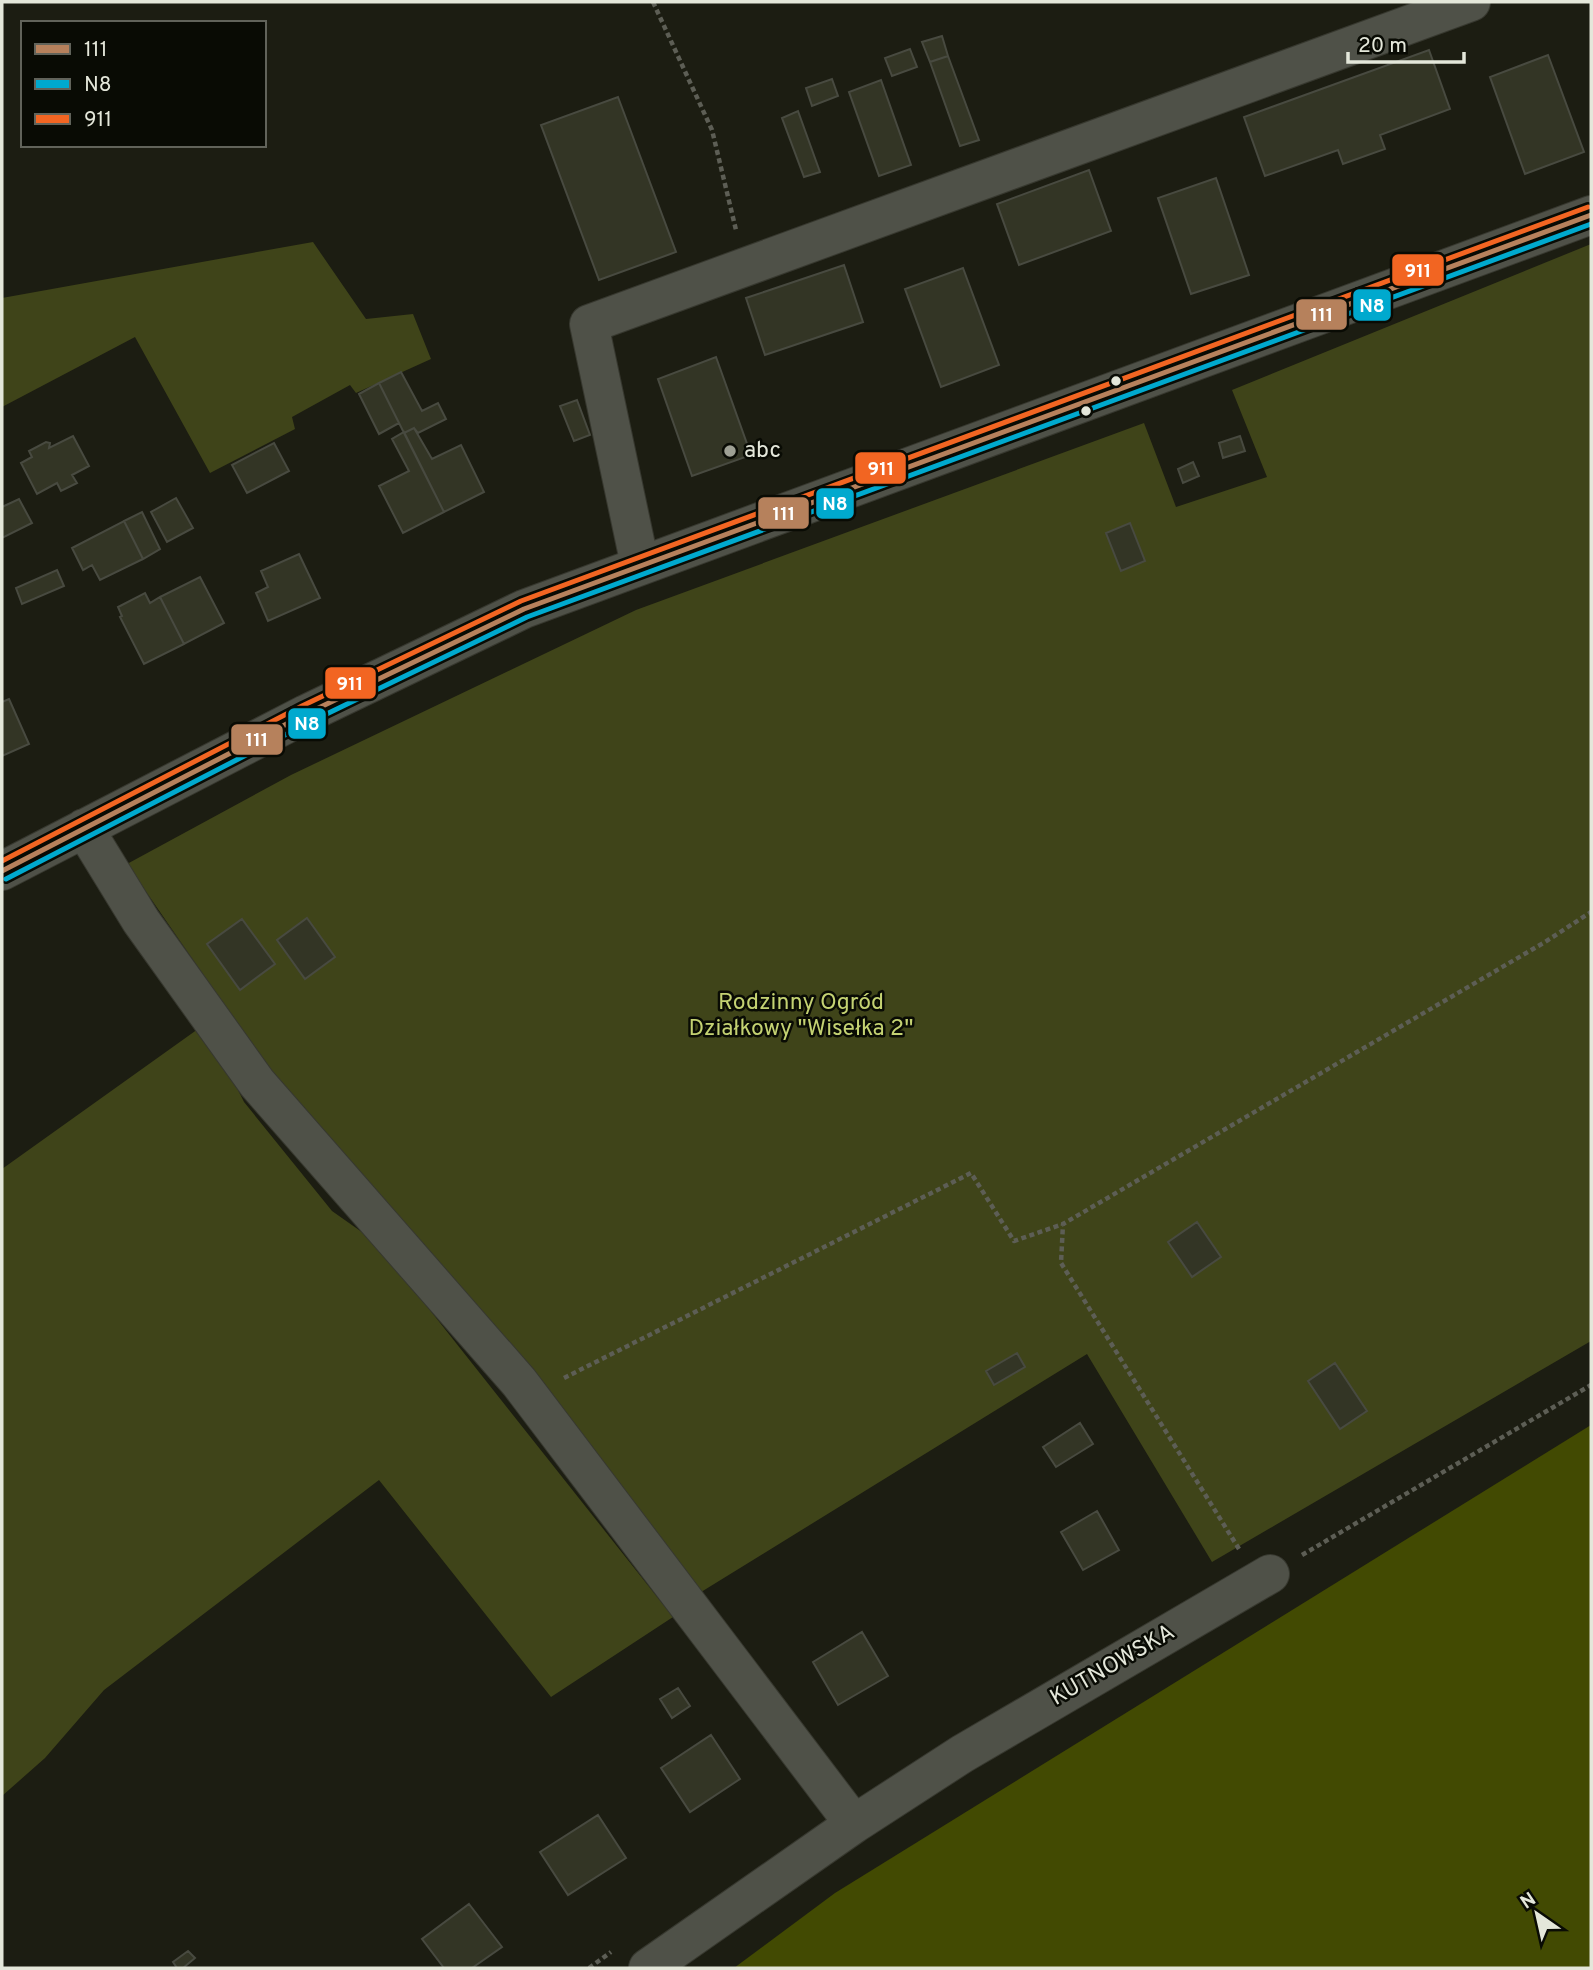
<svg xmlns="http://www.w3.org/2000/svg" width="1593" height="1970" font-family="Overpass,sans-serif">
<rect width="100%" height="100%" fill="#1c1d12"/>
<path fill="#3f4419" d="M313,242L366,319L413,314L431,359L356,393L350,385L292,417L295,429L210,473L135,337L2,407V298Z
M1591,244V1341L1212,1562L1087,1354L693,1597L275,1079L127,864L291,775L636,610L1144,423L1176,507L1267,477L1232,390Z
M205,1024L244,1102L332,1211L376,1242L673,1617L551,1697L379,1480L104,1690L45,1758L2,1796V1169Z"/>
<path fill="#424a02" d="M1591,1425V1968H734L835,1893Z"/>
<path fill="#333525" stroke="#484a40" stroke-width="2" d="M942,36L948,56L930,62L922,42Z
M910,49L917,67L892,76L885,58Z
M1429,50L1450,109L1380,135L1385,149L1343,164L1338,150L1265,176L1244,117Z
M1548,55L1584,152L1525,174L1490,77Z
M948,56L979,140L960,146L930,62Z
M832,79L838,96L812,106L806,88Z
M881,80L911,165L879,176L849,92Z
M618,97L676,252L599,280L541,125Z
M798,111L820,172L804,177L782,118Z
M1089,170L1111,231L1019,265L997,204Z
M1216,178L1249,275L1191,294L1158,198Z
M844,265L863,322L765,355L746,298Z
M963,268L999,365L941,387L905,289Z
M716,357L751,455L692,476L658,379Z
M401,372L422,411L438,403L446,419L418,433L414,428L404,433L379,383Z
M379,383L399,423L379,434L359,394Z
M577,400L590,435L574,441L560,406Z
M414,428L432,459L461,445L484,492L444,512L404,433Z
M404,432L444,512L403,533L379,486L409,471L392,439Z
M73,436L89,466L72,475L77,483L61,491L57,483L37,494L21,463L32,457L29,451L46,442L50,443L49,448Z
M1240,436L1245,451L1223,458L1219,443Z
M274,443L289,471L247,493L232,465Z
M1193,462L1199,476L1183,483L1178,469Z
M176,498L193,528L167,542L151,512Z
M19,499L32,523L2,538V507Z
M142,512L160,549L143,559L124,521Z
M124,521L143,559L100,580L92,565L83,570L72,548Z
M1130,523L1145,561L1121,571L1106,533Z
M299,554L320,598L268,621L256,593L268,587L261,571Z
M57,570L64,586L22,604L16,588Z
M200,577L224,623L184,644L160,597Z
M145,593L150,603L160,597L184,644L144,664L120,617L122,616L118,607Z
M9,699L29,744L2,756V702Z
M307,918L335,957L305,979L277,940Z
M242,919L275,964L240,990L207,944Z
M1197,1222L1221,1257L1192,1277L1168,1242Z
M1017,1353L1025,1367L994,1385L986,1371Z
M1335,1363L1367,1411L1340,1429L1308,1381Z
M1080,1423L1093,1444L1056,1467L1043,1447Z
M1097,1511L1119,1550L1083,1570L1061,1532Z
M862,1632L888,1676L838,1705L813,1662Z
M678,1688L690,1706L672,1718L660,1699Z
M711,1735L740,1779L690,1812L661,1768Z
M598,1815L626,1858L568,1895L540,1852Z
M469,1904L502,1947L472,1968H444L422,1939Z
M188,1951L195,1958L183,1968H177L173,1962Z"/>
<g fill="none" stroke-linecap="round" stroke-linejoin="round">
<g stroke="#37382f" stroke-width="40">
<path id="minor" d="M640,565L589,324L1471,2
M84,828L141,921L257,1083L519,1382L854,1824
M2,871L306,714L524,609L1591,215
M648,1968L854,1824L962,1754L1270,1574"/>
</g>
<path stroke="#5d5e55" stroke-width="4.5" stroke-dasharray="5 3.5" stroke-linecap="butt" d="M653,2L712,130L736,230
M564,1378L971,1173L1014,1241L1063,1224
M1239,1549L1061,1263L1063,1224L1545,942L1591,912
M1302,1555L1591,1385
M589,1968L611,1952"/>
<use href="#minor" stroke="#4f5148" stroke-width="38"/>
<g stroke="#090b04" stroke-width="10">
<path id="bus-1" d="M2,871L306,714L524,609L1591,215"/>
</g>
<g stroke="#090b04" stroke-width="10">
<path id="bus-2" d="M6,879L310,722L527,617L1591,224"/>
</g>
<g stroke="#090b04" stroke-width="10">
<path id="bus-3" d="M2,861L302,706L521,601L1588,207"/>
</g>
<use href="#bus-1" stroke="#b6815c" stroke-width="5"/>
<use href="#bus-2" stroke="#00a9ce" stroke-width="5"/>
<use href="#bus-3" stroke="#f26522" stroke-width="5"/>
</g>
<g fill="#e4e7da" stroke="#090b04" stroke-width="2.5">
<circle cx="1116" cy="381" r="6"/>
<circle cx="1086" cy="411" r="6"/>
</g>
<circle fill="#9ea094" stroke="#090b04" stroke-width="2.5" cx="730" cy="451" r="7"/>
<g text-anchor="middle" dominant-baseline="central" stroke-width="5" stroke-linejoin="round" paint-order="stroke">
<g font-size="23" fill="#e4e7da" stroke="#090b04" text-anchor="start">
<text x="744" y="451">abc</text>
</g>
<g font-size="23" fill="#c4d272" stroke="#090b04">
<text x="801" y="1003">Rodzinny Ogród<tspan x="801" dy="26">Działkowy "Wisełka 2"</tspan></text>
</g>
<g font-size="23" fill="#e4e7da" stroke="#090b04">
<text transform="translate(1113 1666) rotate(-30)">KUTNOWSKA</text>
</g>
</g>
<g stroke="#090b04" stroke-width="2.5">
<rect x="1391" y="253" width="54" height="34" rx="7" fill="#f26522"/>
<rect x="1352" y="288" width="40" height="34" rx="7" fill="#00a9ce"/>
<rect x="1295" y="298" width="53" height="33" rx="7" fill="#b6815c"/>
<rect x="854" y="451" width="53" height="34" rx="7" fill="#f26522"/>
<rect x="815" y="487" width="40" height="33" rx="7" fill="#00a9ce"/>
<rect x="757" y="496" width="53" height="34" rx="7" fill="#b6815c"/>
<rect x="324" y="666" width="53" height="34" rx="7" fill="#f26522"/>
<rect x="287" y="707" width="40" height="33" rx="7" fill="#00a9ce"/>
<rect x="230" y="723" width="54" height="33" rx="7" fill="#b6815c"/>
</g>
<g font-size="19" text-anchor="middle" font-weight="bold" fill="#fff">
<text x="1418" y="277">911</text>
<text x="1372" y="312">N8</text>
<text x="1322" y="321">111</text>
<text x="881" y="475">911</text>
<text x="835" y="510">N8</text>
<text x="784" y="520">111</text>
<text x="350" y="690">911</text>
<text x="307" y="730">N8</text>
<text x="257" y="746">111</text>
</g>
<rect width="1593" height="1970" fill="none" stroke="#e4e7da" stroke-width="7"/>
<rect x="21" y="21" width="245" height="126" fill="#090b04" stroke="#61635a" stroke-width="2"/>
<rect x="35" y="44" width="35" height="10" fill="#b6815c" stroke="#61635a" stroke-width="2"/>
<text x="84" y="56" font-size="21" fill="#e4e7da">111</text>
<rect x="35" y="79" width="35" height="10" fill="#00a9ce" stroke="#61635a" stroke-width="2"/>
<text x="84" y="91" font-size="21" fill="#e4e7da">N8</text>
<rect x="35" y="114" width="35" height="10" fill="#f26522" stroke="#61635a" stroke-width="2"/>
<text x="84" y="126" font-size="21" fill="#e4e7da">911</text>
<g transform="translate(1537 1914) rotate(326)" stroke="#090b04" stroke-width="5" paint-order="stroke">
<path d="M0-5L12 26L0 18L-12 26Z" fill="#e4e7da"/>
<text y="-10" font-size="19" font-weight="bold" text-anchor="middle" fill="#e4e7da">N</text>
</g>
<path d="M1348 52v10h116v-10" fill="none" stroke="#e4e7da" stroke-width="3.5"/>
<text x="1358" y="52" font-size="21" fill="#e4e7da" stroke="#090b04" stroke-width="5" paint-order="stroke">20 m</text>
</svg>
